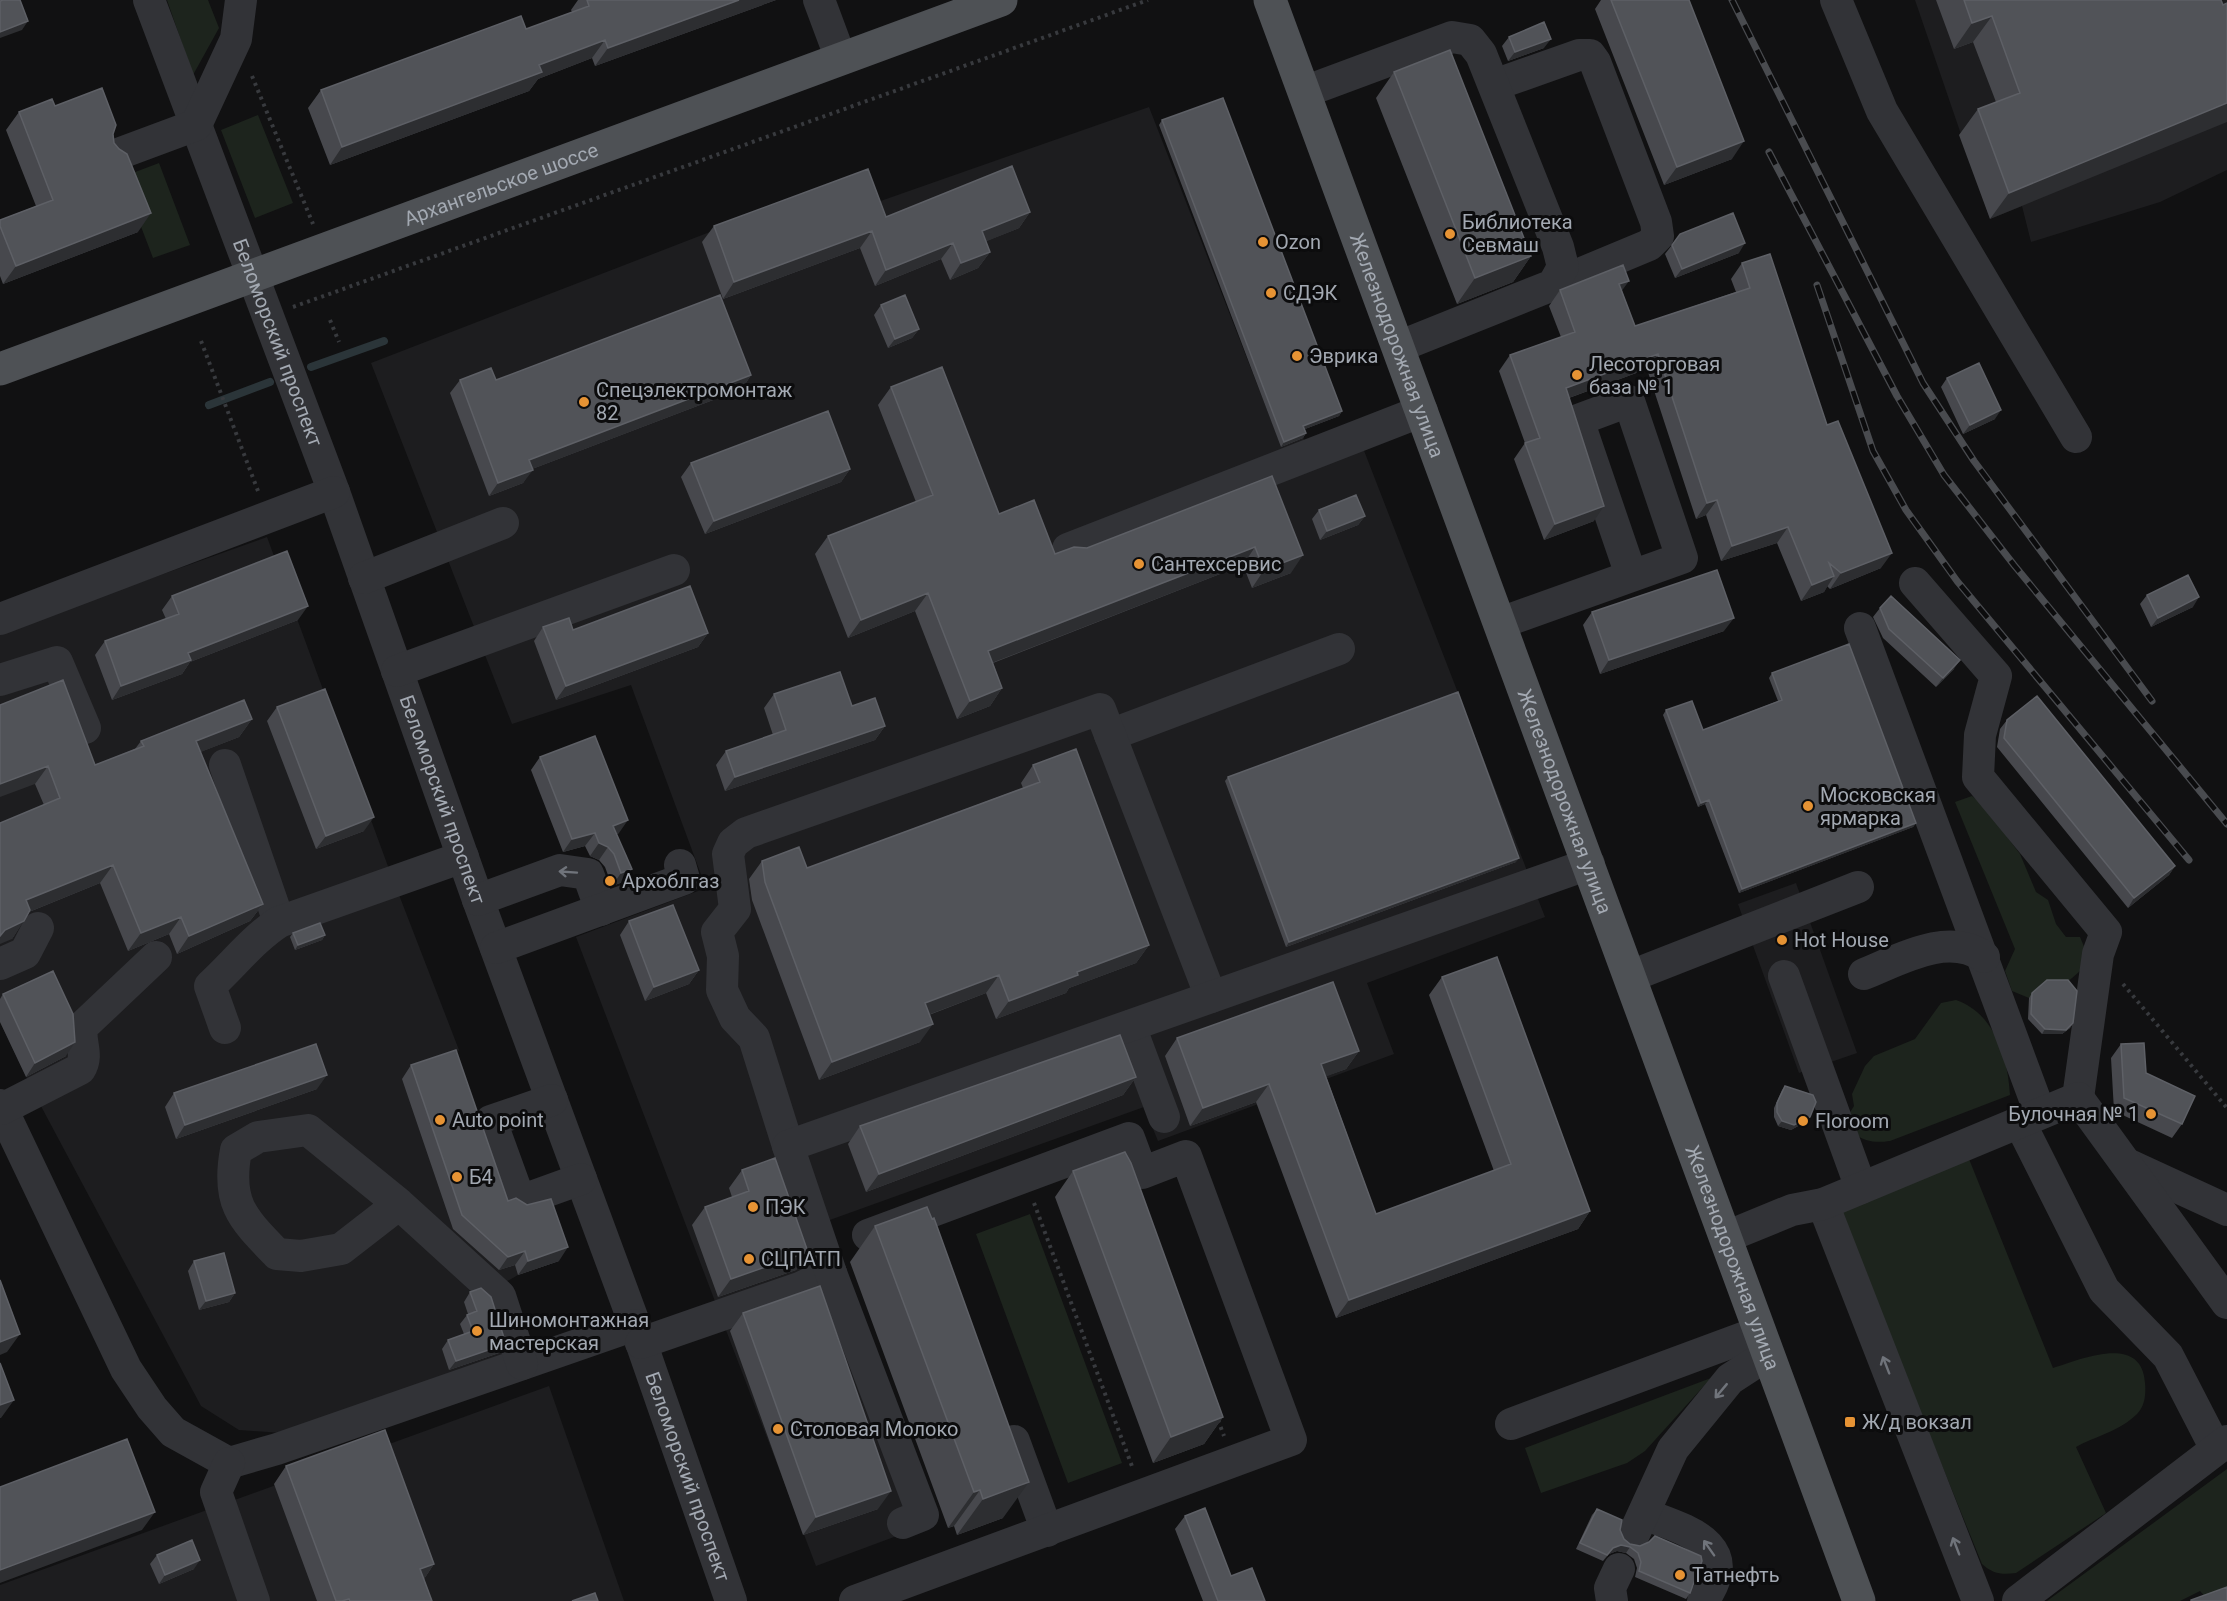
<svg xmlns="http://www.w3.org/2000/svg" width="2227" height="1601" font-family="Roboto,sans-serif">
<rect width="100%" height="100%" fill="#111112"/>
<path fill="#1d1d1f" d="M1915,0H2227V170L2160,202L2031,242L2022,206L1990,219Z
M1149,107L1278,438L1300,431L1308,448H1363L1545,917L1367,983L1394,1054L1158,1141L1144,1107L827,1221L937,1521L816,1566L576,937L706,888L631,685L512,724L371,363L860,174L872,204Z
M267,537L389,869L459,1050L447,1064L559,1261L518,1275L483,1295L504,1354L282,1433L239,1430L201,1406L34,1093L0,1022V632Z
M1796,883L1857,1053L1799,1073L1738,904Z
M549,1386L624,1601H0V1585Z"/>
<path fill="#1d241d" d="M167,0H208L219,28L193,75Z
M258,115L293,203L255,218L221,130Z
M159,163L190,245L153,258L122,177Z
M1972,796L1997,815L2008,838L2020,854L2036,892L2048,900L2056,924L2066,937H2080L2088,956L2080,971L2064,985L2044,984L2029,998L2012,991L2005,971L2015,949L1955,802Z
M1956,1000C1994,1013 2008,1057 2010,1095L1890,1141C1875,1143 1866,1142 1853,1133L1849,1114L1854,1106L1852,1094L1865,1066L1874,1056L1915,1039L1941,1003Z
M1969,1159L2053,1368C2081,1359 2142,1333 2145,1383C2146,1394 2145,1406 2137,1414C2120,1431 2096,1436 2076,1447L2106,1513L2016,1573C2002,1575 1993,1574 1982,1564L1839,1212Z
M1030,1214L1122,1463L1068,1483L976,1234Z
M1711,1378L1645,1451L1627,1463L1541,1493L1525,1448Z
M2227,1469V1601H2209L2200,1591L2180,1601H2047Z"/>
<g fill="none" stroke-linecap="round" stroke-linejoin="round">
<path stroke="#2b3539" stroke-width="8" d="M311,367L384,341
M209,405L270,382"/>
<path stroke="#383a3e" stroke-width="4" stroke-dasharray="3 4.5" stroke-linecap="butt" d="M252,76L313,224
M293,307L1148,0
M330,320L339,342
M201,341L258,491
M2123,984L2227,1108
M1034,1203L1133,1469
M1218,1420L1224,1436"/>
<g stroke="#323337" stroke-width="32">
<path id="s1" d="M149,0L334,492L478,900L635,1325L731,1601"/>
<path d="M819,0L841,59"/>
<path d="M1836,0L1882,111L2076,437"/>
<path d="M1494,85L1579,55H1590L1595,62L1656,222L1658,236L1649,245L1553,285"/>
<path d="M1304,92L1452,37L1470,40L1481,54L1558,247L1563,267L1553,285L1398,347"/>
<path d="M118,154L196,125L236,39L241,0"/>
<path d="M1068,549L1422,411"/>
<path d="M364,578L503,523"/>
<path d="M1915,583L1996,676L1980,735L1978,777L2106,932L2098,954L2078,1098"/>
<path d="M0,619L334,492"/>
<path d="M1500,623L1682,558L1629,401L1578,420L1631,575"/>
<path d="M1860,628L2040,1113"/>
<path d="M397,671L674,570"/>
<path d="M0,680L57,662L85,728"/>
<path d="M1110,735L1339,649"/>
<path d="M225,765L279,922"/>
<path d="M478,900L560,870L588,874L601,910"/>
<path d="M496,948L684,879L680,865"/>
<path d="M0,964L25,953L38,928"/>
<path d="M1864,974C1899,960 1948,931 1984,957"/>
<path d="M1631,976L1858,887"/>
<path d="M1784,976L1861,1188"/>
<path d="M1130,1026L1164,1117"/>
<path d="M225,1028L210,986C234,964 253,939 279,922L463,857"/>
<path d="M552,1100L491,1121L520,1201L581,1179"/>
<path d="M0,1105L126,1369L152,1408L173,1432L229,1463L277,1449L635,1325"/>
<path d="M2,1109L80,1069C89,1055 79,1042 82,1027L156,957"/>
<path d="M2019,1121L2104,1290L2168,1356L2216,1449"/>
<path d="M788,1146L754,1038L735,1018L722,990L723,956L717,932L735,909L728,854L733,843L746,833L1100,709L1211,997"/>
<path d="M2127,1164L2227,1210"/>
<path d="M399,1204L341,1249L301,1256L277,1254C242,1218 226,1203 236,1150L258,1137L308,1130L399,1204L500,1296L522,1364"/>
<path d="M1823,1204L1978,1601"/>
<path d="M1726,1237L1792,1210L1823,1204L2078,1098L2227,1303"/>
<path d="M641,1343L802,1287L831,1273"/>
<path d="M1511,1424L1759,1332"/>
<path d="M1014,1441L1047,1531"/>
<path d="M229,1463L216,1492L254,1601"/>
<path d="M1644,1514C1686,1530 1743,1544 1703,1601"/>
<path d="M903,1523L923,1515L831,1273L788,1146L1589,864"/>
<path d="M1634,1534L1673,1449L1730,1379L1767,1355"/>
<path d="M855,1601L1291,1440L1186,1156L1142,1173L1129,1138L868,1235"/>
<path d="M1612,1601L1610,1588L1619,1569"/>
<path d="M2018,1601L2227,1441"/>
</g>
<g stroke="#4e5155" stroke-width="33">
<path id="s2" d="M1270,0L1859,1601"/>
<path id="s3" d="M0,369L1001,0"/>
</g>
<g stroke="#494b4f" stroke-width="7">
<path id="rail" d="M1732,0L1923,383L1974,461L2152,701
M1769,152L1897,396L1944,475L2014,565L2227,824
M1817,285L1873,451L1906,510L1957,581L2189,860"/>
</g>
<use href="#rail" stroke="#0c0c0d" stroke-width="4.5" stroke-dasharray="14" stroke-linecap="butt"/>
</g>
<path fill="#47484d" d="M578,0H776L595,66L592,58L538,79L529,91L330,165L308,108L321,90L526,29L572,12L571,10Z
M1601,0H1689L1732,159L1664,185L1595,9Z
M1936,0H2221L1990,219L1959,135L1978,109L1996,102L1973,42L1954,49Z
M1509,37L1544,48L1508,61L1502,46Z
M1394,72L1531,256L1513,282L1457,304L1376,98Z
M55,106L113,134L114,143L138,232L3,284L0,276V220L36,206L6,130L19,112Z
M1162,120L1342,411L1339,416L1305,429L1306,433L1303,438L1281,447L1159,125Z
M1030,212L1019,228L986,241L990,252L978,268L950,280L941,259L875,286L860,248L723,299L702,242L714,226L886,217Z
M1672,245L1739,253L1675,278L1665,254Z
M1742,263L1827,425L1881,568L1830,589L1827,586L1824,592L1801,601L1777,543L1721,561L1706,515L1696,519L1647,369L1569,398L1594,521L1544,540L1514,459L1525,443L1499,371L1510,355L1561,337L1549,306L1560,290L1622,291L1635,326L1736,292L1731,279Z
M881,305L919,329L912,338L888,348L874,315Z
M751,375L742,389L532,469L523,483L489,496L450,393L460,380H496Z
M1947,378L1995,419L1963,434L1941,387Z
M891,387L999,514L1055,554L1087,548L1272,476L1291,573L1252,588L1243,565L993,663L1002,688L990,706L957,719L915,611L848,638L815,554L828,536L916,502L878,405Z
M691,463L850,469L841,482L705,534L681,477Z
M1319,510L1365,516L1358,525L1320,540L1312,519Z
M2147,595L2193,607L2151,627L2140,604Z
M172,596L298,620L190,662L182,674L112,700L95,655L105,641L166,619L162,610Z
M1880,608L1954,669L1936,687L1883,638L1873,617Z
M1592,612L1724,631L1600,674L1583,625Z
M543,627L573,630L708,633L698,647L556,700L534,641Z
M1772,673L1916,823L1913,827L1739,893L1705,804L1698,807L1663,715L1666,710L1703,730L1778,701L1769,678Z
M774,694L852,706L885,726L875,740L725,791L716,765L726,751L773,735L764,708Z
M0,705L95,765L135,749L141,741L252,719L239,737L200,752L263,904L250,921L177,954L169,934L128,951L100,883L29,912L12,939L44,805L35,784Z
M277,707L364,831L316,849L267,721Z
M2007,720L2175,866L2169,875L2128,908L1997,747L2000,729Z
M540,757L619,833L617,834L623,882L612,886L605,867L599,860L590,856L585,846L563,852L531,770Z
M1033,765L1149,945L1136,963L1069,988L1066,993L996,1019L986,993L929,1015L920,1042L819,1080L752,900L749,879L762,861L807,868L1023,788L1021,783Z
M1228,777L1516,862L1286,947L1225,781Z
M629,921L699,970L689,984L645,1001L620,935Z
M293,933L325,935L322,940L295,950L290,937Z
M1442,977L1590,1211L1578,1229L1336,1318L1256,1102L1190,1126L1165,1056L1177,1038L1359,1051L1346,1069L1326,1076L1376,1214L1494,1171L1429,995Z
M2032,993L2073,1023L2070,1028L2062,1034H2042L2028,1019L2029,998Z
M3,994L66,1056L26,1077L0,1022V999Z
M2121,1044L2146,1073L2182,1124L2172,1138L2114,1111L2111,1058Z
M411,1065L508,1201L559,1261L518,1275L515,1265L499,1270L453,1229L402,1079Z
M1136,1077L1123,1095L866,1192L848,1144L860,1126Z
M1785,1086L1807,1121L1791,1130L1778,1126L1774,1117V1108L1782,1090Z
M317,1089L176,1139L165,1107L174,1093Z
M742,1170L808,1252L796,1270L718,1297L692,1225L705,1207L732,1197L729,1188Z
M1073,1171L1223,1417L1204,1444L1153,1463L1055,1197Z
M875,1226L1003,1518L957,1535L954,1526L948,1528L850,1262Z
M194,1261L235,1293L229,1302L199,1310L188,1271Z
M470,1292L506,1344L499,1353L449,1370L442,1349L448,1340L464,1334L460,1324L467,1315L468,1314L464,1302Z
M743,1313L878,1509L803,1535L730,1331Z
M286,1466L434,1564L424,1579L432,1601H317L274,1484Z
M1597,1509L1620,1530L1624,1539L1690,1593L1686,1599L1635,1577L1637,1568L1634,1559L1626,1553L1617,1551L1609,1554L1603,1561L1576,1549L1592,1515Z
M1185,1516L1231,1576L1265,1601H1203L1175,1529Z
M157,1555L194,1569L159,1584L150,1564Z"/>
<path fill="#2d2e31" d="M739,0H776L595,66L608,48Z
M1992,16L1973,42L1954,49L1972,23Z
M28,21L22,30L0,38V32Z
M1551,39L1544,48L1508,61L1515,52Z
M605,40L592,58L538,79L529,91L330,165L342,147L539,65Z
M2227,103V122L1990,219L2009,193Z
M1744,141L1732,159L1664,185L1677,167Z
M1030,212L1019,228L970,248L982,231Z
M151,213L138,232L3,284L16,266Z
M872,231L860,248L723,299L734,282Z
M953,243L941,259L875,286L886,270Z
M1745,243L1739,253L1675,278L1682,269Z
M990,252L978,268L950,280L961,263Z
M1531,256L1513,282L1457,304L1475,278Z
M1629,281L1618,296L1619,284Z
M919,329L912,338L888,348L895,339Z
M1658,354L1647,369L1555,403L1566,388Z
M751,375L742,389L519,474L529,460Z
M2001,410L1995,419L1963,434L1970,425Z
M1342,411L1339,416L1300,431L1303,426Z
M1306,433L1303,438L1281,447L1284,442Z
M850,469L841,482L705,534L714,521Z
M533,470L523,483L489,496L498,483Z
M1717,500L1706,515L1696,519L1707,503Z
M1604,506L1594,521L1544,540L1555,524Z
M1365,516L1358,525L1320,540L1327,531Z
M1788,527L1777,543L1721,561L1732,546Z
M1255,547L1243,565L976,669L988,651Z
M1892,553L1881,568L1830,589L1841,573Z
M1303,555L1291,573L1252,588L1264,570Z
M1834,576L1824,592L1801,601L1812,585Z
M928,593L915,611L848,638L861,620Z
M2199,597L2193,607L2151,627L2158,618Z
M308,606L298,620L190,662L182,674L112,700L121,686L188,653Z
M1734,618L1724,631L1600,674L1609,660Z
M708,633L698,647L556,700L566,686Z
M1960,660L1954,669L1936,687L1943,678Z
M1002,688L990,706L957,719L970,701Z
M252,719L239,737L183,759L196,741Z
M885,726L875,740L725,791L735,777Z
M48,766L35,784L0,797V784Z
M1709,800L1705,804L1698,807L1701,803Z
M374,817L364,831L316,849L326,836Z
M628,820L619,833L604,839L613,826Z
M1916,823L1913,827L1739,893L1742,889Z
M595,833L585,846L563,852L572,839Z
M599,843L608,847L599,860L590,856Z
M1519,858L1516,862L1286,947L1289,942Z
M113,865L100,883L14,918L26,900Z
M2175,866L2169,875L2128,908L2134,898Z
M632,869L623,882L612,886L621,873Z
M263,904L250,921L177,954L189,936Z
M181,917L169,934L128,951L141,933Z
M24,921L12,939L0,944V936L5,930Z
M325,935L322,940L295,950L298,945Z
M1149,945L1136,963L1069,988L1066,993L996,1019L1009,1001L1077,972Z
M699,970L689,984L645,1001L654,987Z
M999,975L986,993L912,1021L925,1003Z
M2073,1023L2070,1028L2062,1034H2042L2045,1029Z
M933,1024L920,1042L819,1080L832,1062Z
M75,1042L66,1056L26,1077L35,1063Z
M1359,1051L1346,1069L1309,1083L1321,1064Z
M327,1075L317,1089L176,1139L185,1125Z
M1136,1077L1123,1095L866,1192L879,1174Z
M1269,1084L1256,1102L1190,1126L1203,1108Z
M1810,1117L1807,1121L1791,1130L1778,1126L1782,1121Z
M1590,1211L1578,1229L1336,1318L1349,1300Z
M568,1247L559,1261L518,1275L528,1261Z
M525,1251L515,1265L499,1270L508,1257Z
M808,1252L796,1270L718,1297L731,1279Z
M235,1293L229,1302L199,1310L206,1301Z
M20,1334L7,1352L0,1355V1342Z
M506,1344L499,1353L449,1370L456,1361Z
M14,1400L1,1418H0V1405Z
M1223,1417L1204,1444L1153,1463L1171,1437Z
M1029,1482L1003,1518L957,1535L983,1499Z
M980,1490L954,1526L948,1528L974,1492Z
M891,1491L878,1509L803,1535L816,1517Z
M155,1512L142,1530L0,1583V1570Z
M1621,1545L1630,1547L1626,1553L1617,1551L1609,1554L1603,1561L1613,1548Z
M200,1560L194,1569L159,1584L165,1575Z
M434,1564L422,1582L420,1569Z"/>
<path fill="#515358" stroke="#5e6066" stroke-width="1.5" d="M3,0H20L28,21L0,32V1Z
M587,0H739L608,48L605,40L539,65L542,72L342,147L321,90L521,16L526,29L589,6Z
M1611,0H1689L1744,141L1677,167Z
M1964,0H2221L2223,5L2227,3V103L2009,193L1978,109L2020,93L1992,16L1972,23Z
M1544,22L1551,39L1515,52L1509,37Z
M1450,50L1531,256L1475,278L1394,72Z
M102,88L116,125L113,134L114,143L119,149L127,154L151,213L16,266L0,226V220L53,200L19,112L52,99L55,106Z
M1223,98L1342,411L1303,426L1306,433L1284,442L1162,120Z
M1012,166L1030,212L982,231L990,252L961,263L953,243L886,270L872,231L734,282L714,226L868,169L886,217Z
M1733,213L1745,243L1682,269L1672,245L1680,234Z
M1770,254L1827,425L1838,421L1892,553L1841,573L1829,563L1834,576L1812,585L1788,527L1732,546L1717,500L1707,503L1658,354L1566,388L1604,506L1555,524L1525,443L1540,438L1510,355L1575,332L1560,290L1623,265L1629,281L1619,284L1635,326L1750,288L1742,263Z
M720,295L751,375L529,460L533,470L498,483L460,380L491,368L496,380Z
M905,295L919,329L895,339L881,305Z
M1979,363L2001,410L1970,425L1947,378Z
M942,367L999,514L1034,500L1055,554L1074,547L1087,548L1272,476L1303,555L1264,570L1255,547L988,651L1002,688L970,701L928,593L861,620L828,536L933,495L891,387Z
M828,411L850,469L714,521L691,463Z
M1356,495L1365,516L1327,531L1319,510Z
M287,551L308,606L188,653L191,660L121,686L105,641L179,614L172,596Z
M1717,570L1734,618L1609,660L1592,612Z
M2188,575L2199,597L2158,618L2147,595Z
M690,586L708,633L566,686L543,627L569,618L573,630Z
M1891,596L1960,660L1943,678L1889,629L1880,608Z
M1849,644L1916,823L1742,889L1709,800L1701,803L1666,710L1692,701L1703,730L1782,700L1772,673Z
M840,672L852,706L875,698L885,726L735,777L726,751L786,730L774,694Z
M63,680L95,765L144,746L141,741L244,700L252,719L196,741L263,904L189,936L181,917L141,933L113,865L26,900L30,910L24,921L5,930L0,936V823L60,798L48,766L0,784V705Z
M325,689L374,817L326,836L277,707Z
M1458,692L1519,858L1289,942L1228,777Z
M2037,696L2175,866L2134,898L2004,738L2007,720Z
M595,736L628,820L613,826L632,869L621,873L614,854L608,847L599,843L595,833L572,839L540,757Z
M1076,749L1149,945L1077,972L1078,975L1009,1001L999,975L925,1003L933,1024L832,1062L765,882L762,861L799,847L807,868L1040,782L1033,765Z
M673,905L699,970L654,987L629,921Z
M320,923L325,935L298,945L293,933Z
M1497,957L1590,1211L1349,1300L1269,1084L1203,1108L1177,1038L1333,982L1359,1051L1321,1064L1376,1214L1511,1164L1442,977Z
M53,971L73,1014L75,1042L35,1063L3,994Z
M2047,980H2068L2077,991L2073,1023L2066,1030L2045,1029L2031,1014L2032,993Z
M1120,1035L1136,1077L879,1174L860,1126Z
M2144,1043L2146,1073L2195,1096L2182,1124L2124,1098L2121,1044Z
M316,1044L327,1075L185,1125L174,1093Z
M456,1050L508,1201L516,1198L527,1205L551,1199L568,1247L528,1261L525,1251L508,1257L462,1215L411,1065Z
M1785,1086L1813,1095L1816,1102L1810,1117L1794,1125L1782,1121L1777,1112V1103Z
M1125,1152L1131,1163L1223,1417L1171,1437L1073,1171Z
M775,1158L808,1252L731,1279L705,1207L749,1191L742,1170Z
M927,1207L932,1219L934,1218L1029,1482L983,1499L980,1490L974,1492L875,1226Z
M224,1253L235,1293L206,1301L194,1261Z
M0,1280L20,1334L0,1342Z
M820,1286L891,1491L816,1517L743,1313Z
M481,1288L491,1297L506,1344L456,1361L448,1340L473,1331L467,1315L477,1311L470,1292Z
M0,1363L14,1400L0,1405Z
M385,1430L434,1564L420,1569L432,1601H350L349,1599L342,1601H336L286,1466Z
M127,1439L155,1512L0,1570V1487Z
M1205,1508L1231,1576L1252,1568L1265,1601H1218L1185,1516Z
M1597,1509L1622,1520L1620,1530L1624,1539L1630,1544L1640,1546L1649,1542L1655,1536L1701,1556L1702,1561L1690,1593L1639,1571L1641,1562L1638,1553L1630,1547L1621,1545L1613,1548L1607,1555L1580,1543Z
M192,1540L200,1560L165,1575L157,1555Z
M2227,1587V1601H2191V1600Z
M595,1593L598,1601H572Z"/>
<defs><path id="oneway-shaft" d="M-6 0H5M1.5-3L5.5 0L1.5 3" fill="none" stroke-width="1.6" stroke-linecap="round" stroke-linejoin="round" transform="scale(1.5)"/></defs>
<g stroke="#70747b">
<use href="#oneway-shaft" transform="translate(568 872) rotate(-176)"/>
<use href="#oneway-shaft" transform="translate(1886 1365) rotate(-111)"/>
<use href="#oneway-shaft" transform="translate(1721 1391) rotate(130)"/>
<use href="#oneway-shaft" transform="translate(1956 1546) rotate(-111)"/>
<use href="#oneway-shaft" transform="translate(1709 1548) rotate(-125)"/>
</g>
<g fill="#e69334" stroke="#0c0c0d" stroke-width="2">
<circle cx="1450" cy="234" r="6"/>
<circle cx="1263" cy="242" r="6"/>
<circle cx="1271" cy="293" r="6"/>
<circle cx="1297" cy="356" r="6"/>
<circle cx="1577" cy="375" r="6"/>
<circle cx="584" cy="402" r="6"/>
<circle cx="1139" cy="564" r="6"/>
<circle cx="1808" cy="806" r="6"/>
<circle cx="610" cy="881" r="6"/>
<circle cx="1782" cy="940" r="6"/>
<circle cx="2151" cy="1114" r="6"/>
<circle cx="440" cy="1120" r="6"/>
<circle cx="1803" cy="1121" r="6"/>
<circle cx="457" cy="1177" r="6"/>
<circle cx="753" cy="1207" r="6"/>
<circle cx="749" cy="1259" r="6"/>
<circle cx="477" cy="1331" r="6"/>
<rect x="1844" y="1416" width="12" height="12" rx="3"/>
<circle cx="778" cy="1429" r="6"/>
<circle cx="1680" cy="1575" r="6"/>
</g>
<g text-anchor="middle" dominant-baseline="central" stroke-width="6" stroke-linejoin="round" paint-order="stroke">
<g font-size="20" fill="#a3a9b2" stroke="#0c0c0d">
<text stroke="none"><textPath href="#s3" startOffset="534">Архангельское шоссе</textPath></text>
<text stroke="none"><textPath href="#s1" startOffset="366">Беломорский проспект</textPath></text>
<text stroke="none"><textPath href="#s2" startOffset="368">Железнодорожная улица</textPath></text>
<text stroke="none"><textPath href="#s1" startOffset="852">Беломорский проспект</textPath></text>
<text stroke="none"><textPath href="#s2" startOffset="854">Железнодорожная улица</textPath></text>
<text stroke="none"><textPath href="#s2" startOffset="1340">Железнодорожная улица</textPath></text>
<text stroke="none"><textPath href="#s1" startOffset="1572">Беломорский проспект</textPath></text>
</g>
<g font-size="20" fill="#a3a9b2" stroke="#0c0c0d" text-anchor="start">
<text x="1462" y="222">Библиотека<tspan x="1462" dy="23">Севмаш</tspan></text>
<text x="1275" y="242">Ozon</text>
<text x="1283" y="293">СДЭК</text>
<text x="1309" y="356">Эврика</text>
<text x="1589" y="364">Лесоторговая<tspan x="1589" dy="23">база № 1</tspan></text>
<text x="596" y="390">Спецэлектромонтаж<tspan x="596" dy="23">82</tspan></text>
<text x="1151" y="564">Сантехсервис</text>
<text x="1820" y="795">Московская<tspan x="1820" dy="23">ярмарка</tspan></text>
<text x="622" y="881">Архоблгаз</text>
<text x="1794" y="940">Hot House</text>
<text x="2139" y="1114" text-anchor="end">Булочная № 1</text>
<text x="452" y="1120">Auto point</text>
<text x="1815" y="1121">Floroom</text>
<text x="469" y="1177">Б4</text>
<text x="765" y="1207">ПЭК</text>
<text x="761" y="1259">СЦПАТП</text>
<text x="489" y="1320">Шиномонтажная<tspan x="489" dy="23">мастерская</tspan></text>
<text x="1862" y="1422">Ж/д вокзал</text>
<text x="790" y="1429">Столовая Молоко</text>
<text x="1692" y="1575">Татнефть</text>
</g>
</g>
</svg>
